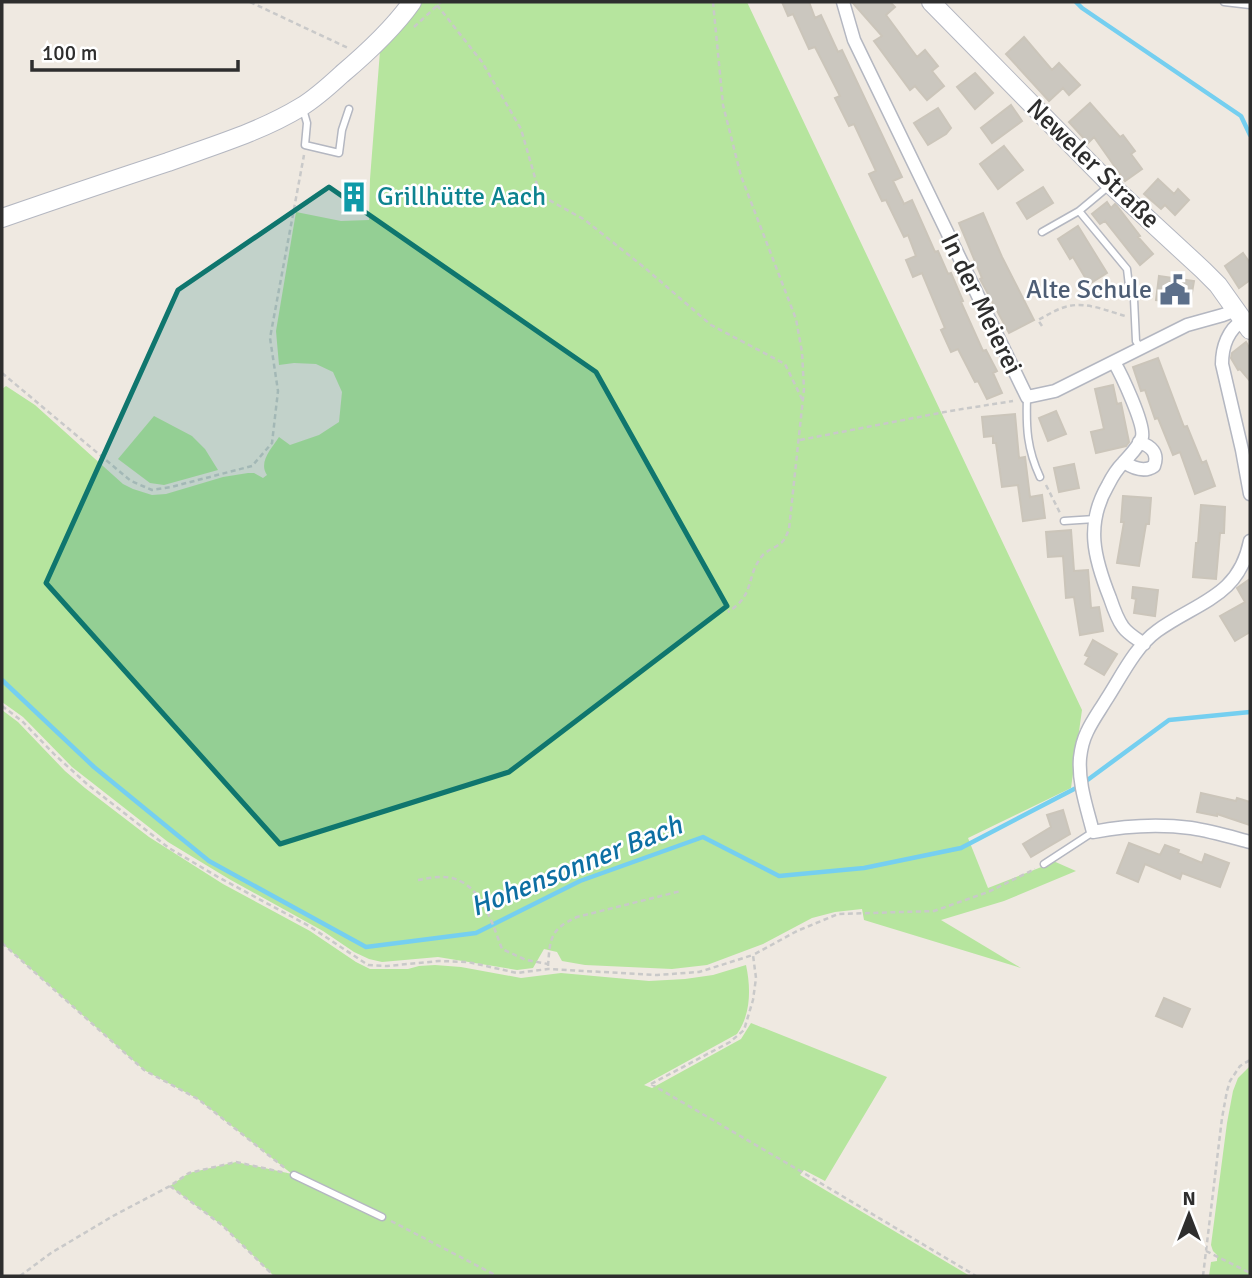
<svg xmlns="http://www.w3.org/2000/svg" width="1252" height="1278" font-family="Signika,sans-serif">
<rect width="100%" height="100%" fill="#efe9e1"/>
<path fill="#b6e59e" d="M423,2H747L1082,710L1071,788L968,838L988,888L1049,864L1051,860L1076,871L1004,901L941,920L1021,968L864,920L862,909L835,912L812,918L763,944L707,965L672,969L585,965L562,961L557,952L544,949L533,968L517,970L438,957L382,962L369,959L354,952L323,931L229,879L168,842L72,767L23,717L2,702V389L6,386L35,405L123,484L133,489L152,495L166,494L223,477L248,473H254L263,478L267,475C258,462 272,448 279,437L290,445L319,435L339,422L342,392L333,372L316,364L294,363L279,365L276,331L296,212L341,221L369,220L370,179L380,51L408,22Z
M154,416L192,436L205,449L218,470L164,485L150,483L118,459Z
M2,710L18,722L65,771L85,788L149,837L223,884L310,931L356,962L370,969H408L419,966L435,965L461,967L521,978L561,973L649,981L685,979L713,975L746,965C751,988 751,1014 737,1034L644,1085L652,1088L741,1039L751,1023L887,1077L825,1181L804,1170L800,1175L970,1276H274L223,1226L170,1186L189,1173L236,1162L292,1174L198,1099L144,1070L2,943Z
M1250,1066V1276H1209L1211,1262L1217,1261V1255L1213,1251L1211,1245L1227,1123L1233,1091L1238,1078Z"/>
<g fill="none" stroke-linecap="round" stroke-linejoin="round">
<path stroke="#75cff0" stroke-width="4.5" d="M1076,2L1082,8L1241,116L1250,135
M2,680L94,767L209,861L366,947L476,933L580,881L703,837L779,876L864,868L961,848L1078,787L1169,720L1250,712"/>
</g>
<path fill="#cbc7bf" stroke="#cbc5ba" stroke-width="2" d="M782,2H809L815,18L821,15L838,52L842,50L902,177L893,181L904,204L912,200L935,252L938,251L948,274L951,273L963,301L961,302L983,351L986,350L997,371L993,373L1002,393L987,399L978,381L975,382L958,349L951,352L941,330L945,328L922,273L913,277L906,260L916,256L908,235L904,237L886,200L882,201L869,174L876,171L854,124L849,126L835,98L840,96L815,47L809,49L793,14L788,16Z
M852,2H890L895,7L886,15L917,57L925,50L938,66L932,71L944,86L927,100L915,86L910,90L874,41L882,36Z
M1024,37L1052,70L1059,63L1080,85L1069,95L1063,88L1049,101L1006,54Z
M975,73L993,93L975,109L957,87Z
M1090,103L1120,137L1123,135L1135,151L1131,154L1142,169L1125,181L1094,137L1088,143L1069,122Z
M1011,105L1022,121L992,143L981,128Z
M938,108L951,128L946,134L928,145L914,123Z
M1004,146L1023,170L998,189L980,164Z
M1158,179L1174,194L1178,189L1189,200L1175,215L1165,205L1161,209L1144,194Z
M344,181L366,183L365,213L342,212Z
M1043,187L1053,203L1027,219L1017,203Z
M1107,202L1111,208L1115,204L1117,206L1140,236L1138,237L1153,254L1140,265L1105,221L1100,224L1092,214Z
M983,213L1002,257L1034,320L1009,333L980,279L982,278L959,223Z
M1078,226L1107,273L1089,284L1073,257L1070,259L1058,239Z
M1243,253L1250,263V280L1239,288L1225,266Z
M1159,276L1194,281L1190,304L1156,300Z
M1246,342L1250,349V381L1240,369L1238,370L1231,358L1232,353Z
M1158,358L1184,427L1187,426L1202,463L1206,461L1215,486L1195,494L1180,452L1173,455L1158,418L1155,419L1145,390L1141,391L1133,367Z
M1113,385L1117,404L1121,403L1129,442L1126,446L1096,453L1091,432L1104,429L1095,389Z
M1056,411L1066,434L1048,441L1039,418Z
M1015,414L1019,458L1025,457L1030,497L1042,495L1045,518L1023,521L1018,485L1002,487L996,443H993V436L984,437L982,417Z
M1074,464L1079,488L1059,492L1054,468Z
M1123,496L1151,498L1149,524H1146L1139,566L1117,563L1124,522H1121Z
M1201,505L1225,507L1224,533H1220L1216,579L1193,577L1196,543H1198Z
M1071,530L1074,571L1088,570L1091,608L1099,607L1103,631L1080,635L1074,597L1066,598L1063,556L1048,557L1046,532Z
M1250,579V632L1235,641L1220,616L1245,602L1237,588Z
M1133,587L1158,590L1155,616L1134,613L1136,599L1132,598Z
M1093,640L1117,654L1104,675L1085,664L1089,657L1085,655Z
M1201,793L1236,801L1237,798L1250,802V825L1217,814V816L1197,812Z
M1063,810L1070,834L1031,857L1023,844L1051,827L1047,815Z
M1129,843L1160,855L1165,845L1179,850L1178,853L1202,863L1205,854L1229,863L1220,887L1182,873L1180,879L1145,864L1138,882L1117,873Z
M1164,998L1190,1009L1182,1027L1156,1016Z"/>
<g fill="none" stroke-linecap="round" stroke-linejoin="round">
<g stroke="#b4b7c1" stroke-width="9">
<path id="service" d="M1224,2L1250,5
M303,109L307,123L305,145L339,153L342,130L349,109
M1079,211L1127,269L1129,286L1134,299L1136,341L1141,349
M1042,232L1079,211L1109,186
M1027,397C1026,428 1027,449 1040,477
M1064,521L1095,519
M1044,864L1093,832
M294,1175L382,1217"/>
</g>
<g stroke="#b4b7c1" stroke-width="15">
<path id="minor" d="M843,2L854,40L1027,397L1055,391L1187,325L1223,315L1236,310
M1243,320C1228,330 1222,347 1222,364L1242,450L1250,494
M1114,362C1121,374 1145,424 1142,437C1139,447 1130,455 1123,463C1117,469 1112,477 1108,485C1085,524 1094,558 1110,598C1113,607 1117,619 1123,627C1128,634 1137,639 1144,644
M1124,462C1133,468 1144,473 1154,466C1159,453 1151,446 1139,442
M1250,541C1239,597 1197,602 1157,631C1135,647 1121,677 1106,700C1100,710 1092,721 1087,732C1083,740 1081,749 1080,758C1078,783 1087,808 1093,832C1124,826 1160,824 1191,828C1211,831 1231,837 1250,842"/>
</g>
<g stroke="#b4b7c1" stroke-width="20">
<path id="secondary" d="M931,2L1111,185L1203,270L1218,285L1250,330
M2,218C57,199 113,180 168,162C212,146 260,132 301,107C316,98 329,86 342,74C368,52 393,29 412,2"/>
</g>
<path stroke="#c9c9c9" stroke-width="2.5" stroke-dasharray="5 3.5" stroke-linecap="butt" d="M250,2L348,48
M713,2L723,105L741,176L796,319L802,352L804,389L789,529C787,534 785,540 781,543C775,548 767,550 762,556C745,578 756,594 728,612
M437,5L482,62L521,129L540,195L585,220L645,268L711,325L785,364L802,399
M414,27L441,2
M1042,326L1038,320C1048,315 1058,308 1069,306C1087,302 1108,311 1125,316
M2,373L131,481L152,490L171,487L252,466L272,443L278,391L270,338L304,155
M800,440L950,411L1013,401
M1046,485L1060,513
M2,706L22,721L55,755L87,784L169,848L218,877L309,926L368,965L387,966L439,961L468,962L517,973L548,969L657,975L699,972L753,955
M418,880C425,879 433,877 441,877C479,876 491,920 502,949L526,960L548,964
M2,943L144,1070L198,1099L286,1169
M548,966C550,939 550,929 577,917L681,891
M651,1084L730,1042L744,1030L753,1000L756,978L753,955L797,931L838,914L934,911L988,892L1035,869
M651,1084L802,1172L976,1276
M170,1186L223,1226L274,1276
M391,1221L497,1276
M1206,1251L1250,1273
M20,1276L51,1253L113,1216L170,1186L189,1173L236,1162L286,1173
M1203,1276L1222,1118L1227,1091L1230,1081L1240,1066L1250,1060"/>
<use href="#service" stroke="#fff" stroke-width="6"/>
<use href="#minor" stroke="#fff" stroke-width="12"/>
<use href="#secondary" stroke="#fff" stroke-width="18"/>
</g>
<path fill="#0f766e" fill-opacity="0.2" stroke="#0f766e" stroke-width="5" stroke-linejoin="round" d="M329,187L596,372L727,606L509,772L280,844L46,583L178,290Z"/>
<defs>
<g id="building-bare" transform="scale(2.415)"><path d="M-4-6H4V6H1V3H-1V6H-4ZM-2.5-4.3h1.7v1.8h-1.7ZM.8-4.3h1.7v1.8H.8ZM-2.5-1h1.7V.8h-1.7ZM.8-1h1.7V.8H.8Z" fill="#0f9aa8" stroke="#fff" stroke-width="2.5" paint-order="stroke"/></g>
<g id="civic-bare" transform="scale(2.415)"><path d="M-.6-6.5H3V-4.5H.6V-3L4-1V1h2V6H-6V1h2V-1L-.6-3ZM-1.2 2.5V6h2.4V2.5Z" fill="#5c6f8a" stroke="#fff" stroke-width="2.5" paint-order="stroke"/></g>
</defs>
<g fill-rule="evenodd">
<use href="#building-bare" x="354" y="197"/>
<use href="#civic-bare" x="1175" y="290"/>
</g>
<g text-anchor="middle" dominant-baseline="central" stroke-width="5" stroke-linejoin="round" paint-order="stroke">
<g font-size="26" fill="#2e2e2e" stroke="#fff">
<text transform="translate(1093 164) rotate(44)">Neweler Straße</text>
<text transform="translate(981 304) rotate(64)">In der Meierei</text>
</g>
<g font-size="26" fill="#0d838f" stroke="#fff" text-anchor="start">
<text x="377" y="197">Grillhütte Aach</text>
</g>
<g font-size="26" fill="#4e5e75" stroke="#fff" text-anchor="end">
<text x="1152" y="290">Alte Schule</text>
</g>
<g font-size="28" font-style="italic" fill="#0d6fa3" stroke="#fff">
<text transform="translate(576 866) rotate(-22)">Hohensonner Bach</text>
</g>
</g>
<rect width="1252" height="1278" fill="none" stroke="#2e2e2e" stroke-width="7"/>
<g transform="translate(1189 1215)" stroke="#ffffff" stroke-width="5" paint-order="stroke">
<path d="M0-5L12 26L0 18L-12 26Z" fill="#2e2e2e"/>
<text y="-10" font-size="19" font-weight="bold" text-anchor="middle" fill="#2e2e2e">N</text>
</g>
<path d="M32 60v10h206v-10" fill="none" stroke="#2e2e2e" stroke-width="3.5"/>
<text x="42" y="60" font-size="21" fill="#2e2e2e" stroke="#ffffff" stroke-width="5" paint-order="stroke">100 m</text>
</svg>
